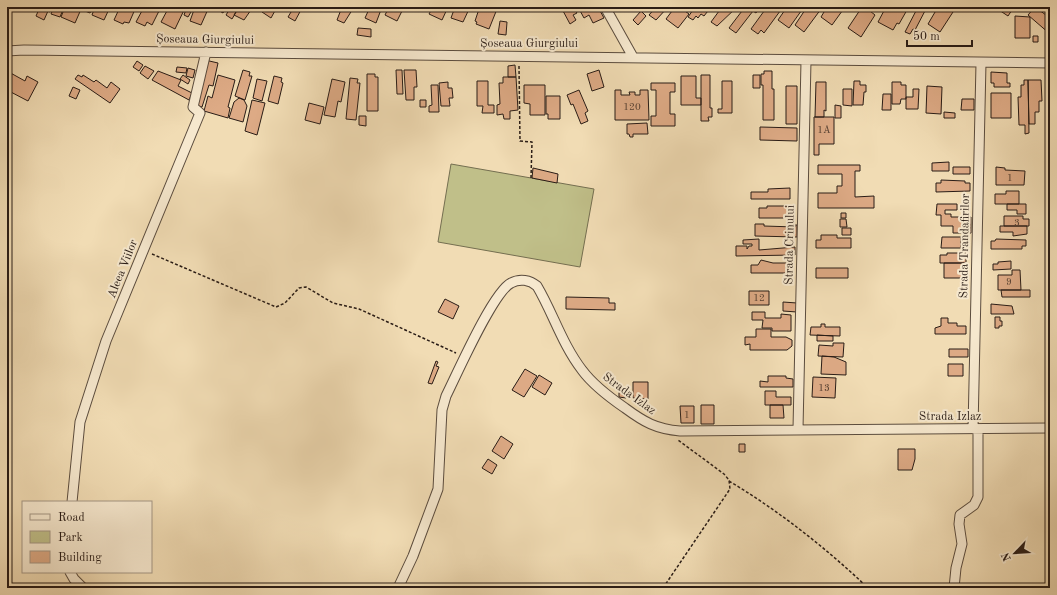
<svg xmlns="http://www.w3.org/2000/svg" width="1057" height="595" font-family="'Old Standard TT',serif">
<rect width="100%" height="100%" fill="#f1dcb4"/>
<filter id="stains"><feTurbulence type="fractalNoise" baseFrequency=".005" numOctaves="4"/><feColorMatrix values="0 0 0 0 .2 0 0 0 0 .09 0 0 0 0 .02 0 0 0 .5 -.17"/></filter>
<radialGradient id="worn" r=".72"><stop offset=".6" stop-color="#630" stop-opacity="0"/><stop offset="1" stop-color="#630" stop-opacity=".3"/></radialGradient>
<path fill="#c0bf89" stroke="#746e50" d="M451,164L594,189L580,267L438,242Z"/>
<path fill="#ddaa85" stroke="#291c16" d="M7,7H13L7,20Z
M40,7H53L50,12L48,11L44,20L36,16Z
M54,7H64L60,17L51,14Z
M65,7H82L75,23L61,17Z
M87,7H93L90,13L85,11Z
M95,7H110L104,20L92,15Z
M120,7H136L129,23L124,22L123,24L114,20Z
M144,7H155L160,9L152,25L147,22L145,26L136,22Z
M169,7L185,8L175,29L161,22Z
M187,7H194L188,17L184,15Z
M195,7H209L201,25L190,21Z
M213,7H226L223,13Z
M231,7H239L232,19L226,15Z
M239,7H253L244,20L234,15Z
M265,7H277L271,18L262,12Z
M294,7L302,8L295,21L288,17Z
M342,7H354L344,23L337,20Z
M370,7H382L376,23L365,18Z
M389,7H404L397,21L385,15Z
M433,7H448L442,20L429,14Z
M455,7H470L463,22L451,18Z
M477,7H491L497,9L489,29L476,24L477,22L475,21L479,9Z
M565,7H573L577,13L573,15L576,20L570,24L562,9Z
M578,7H598L604,18L593,23L589,15L584,18Z
M656,7H668L656,20L649,15Z
M675,7H688L685,11L689,14L678,28L666,19Z
M695,7H711L704,16L701,14L698,18L696,16L693,20L688,17Z
M722,7H737L717,26L711,22Z
M745,7H760L756,13L753,11L736,33L729,28Z
M767,7H783L764,33L761,30L758,34L751,29Z
M787,7H804L789,28L778,20Z
M807,7H818L821,9L804,32L795,25Z
M827,7H845L832,25L821,17Z
M862,7H873L870,11L875,15L861,37L848,28Z
M886,7H905L904,9L907,10L899,24L897,23L893,30L878,22Z
M918,7H927L915,30L913,29L910,34L905,32Z
M938,7H945L953,12L940,32L928,24Z
M1001,7H1014L1008,16L999,10Z
M1035,7L1050,18V34L1028,15Z
M641,11L646,16L638,25L633,20Z
M1015,16L1030,17V38H1015Z
M500,21L507,22L506,35L498,34Z
M358,28L371,29V37L357,35Z
M1033,36H1038V42H1033Z
M205,60L218,63L213,86L209,85L202,107L195,105Z
M137,61L143,65L139,71L133,67Z
M515,65L516,77H508V66Z
M145,66L154,71L148,79L140,73Z
M177,67L187,68L186,73L176,72Z
M188,68L195,70L193,78L186,76Z
M243,70L250,72L249,76H252L245,100L235,96Z
M396,70H402L403,94H397Z
M404,70H416L417,87H414V100H406Z
M599,70L604,87L592,91L587,74Z
M7,71L25,81L27,76L38,82L28,101L7,90Z
M158,71L181,80L178,86L192,93L189,100L152,80Z
M764,71H772V89H774V120H763V85H761V74H764Z
M991,72L1007,73V83H1010V87H994V83H991Z
M367,74H375V77H378V111H367Z
M78,75L82,77L83,75L94,82L96,80L107,88L111,82L120,89L110,103L75,79Z
M183,75L190,80L188,84L180,79Z
M218,75L235,80L228,107L230,108L228,118L204,111L208,96L212,98Z
M701,75H710V108H712V117H708L709,121H701Z
M753,75H760V88H753Z
M274,76L282,78L281,82L283,83L278,104L268,101Z
M681,76H696V98H701V105H681Z
M503,77H516L518,110L510,111V119H504L503,114L497,115V105L500,104L499,83H503Z
M350,78L358,79L357,83H360L356,120L346,119Z
M257,79L267,81L262,101L253,98Z
M332,79L345,82L341,102L338,101L335,117L324,115Z
M1024,80H1028L1029,133L1025,134V125H1019L1018,97H1021V85H1024Z
M1028,80H1041L1042,101H1039V112H1035V124H1029Z
M477,81H488V105H494V113H482L483,106H477Z
M722,81H732V113H718V109H722Z
M854,81H860V85H866V92H864L863,105H853Z
M448,82V88H452L453,98H449L450,106H441L439,83Z
M816,82H826V111L824,110V117H815Z
M892,82H901V85H906V99H901L900,104H892Z
M651,83H675V92H670V114H675V126H651V116H656V90H651Z
M431,85H438L439,112H429V106L432,105Z
M524,85H545V115H530V104L524,103Z
M786,86H797V124H786Z
M927,86L942,87L941,114L926,113Z
M73,87L80,90L76,99L69,96Z
M843,89H852V106L843,105Z
M913,89H919L918,109H906V97H913Z
M579,90L588,111L585,113L588,121L581,124L573,104L571,105L567,95Z
M615,90H621V95H630L629,92H635V95H640V90H648L649,120H615Z
M991,93H1011V118H991Z
M883,94H891V110H882Z
M546,96H560V119H548V114H546Z
M239,98L244,100L247,106L243,122L229,118L234,102Z
M962,99H974V110H961Z
M252,100L265,103L257,135L245,131Z
M420,100H426V107H420Z
M309,103L324,107L320,124L305,120Z
M835,105L841,106V118H835Z
M944,112L955,113V118H944Z
M359,116H366V126L359,125Z
M814,117H834V144H819V155H814Z
M647,123L648,134H633V137H630L629,134H627V124Z
M760,127L797,128V141L760,140Z
M949,162V171H932V163Z
M818,165H860V171H855V197L874,196V208H818V193H837V186H842V174H818Z
M953,167H970V174H953Z
M996,167L1005,168V170L1025,171L1024,185H996Z
M533,168L558,174L557,183L532,178Z
M941,180L965,181V183H970V191L936,192V183H941Z
M790,188V199H751V192H768V189Z
M1006,191H1019V204H995V194H1006Z
M937,204H957V210H945V214H951V217H971V233H953V226H941V215H936Z
M1007,204H1026V214H1017V210H1007Z
M767,206H788V208H793V218H759V208H767Z
M841,213H846V218H841Z
M1004,216H1023V219H1029V226H1004Z
M840,219H846L847,227H840Z
M755,224H764V226L795,227V225H797V237L755,236Z
M1000,226H1027V234L1013,236V232H1000Z
M842,228H851V235H842Z
M821,235H837V238H851V248H816V240H821Z
M942,237H961V248H941Z
M759,239V250L795,247V255L736,256V246H747V249L749,246H752V244H743V240Z
M996,239L1026,240V246H1022V249H991V241H995Z
M947,253H966V263H940V255H947Z
M761,260L773,263H788V268H793V273H751V265H758Z
M1011,261V269L993,270V264H998V262Z
M944,263H966V270H963V278H944Z
M816,268H848V278H816Z
M1012,270H1020L1021,290H998V275H1012Z
M1001,290H1030V297H1002Z
M749,291H769V305H749Z
M566,297L609,298V303H615V310L566,309Z
M445,299L459,306L453,319L438,312Z
M783,302L797,303V312L783,311Z
M991,304L1012,306L1014,314H991Z
M752,312H765V318H781V314L791,315V331H772V328H762L763,320H752Z
M995,317H1000V321H1002V326H999V328H995Z
M941,318H948V323H957V326H966V334H935V328L941,326Z
M821,324H825V327H840V336L810,335L811,327H821Z
M756,329H771V337H786L792,340V346L787,350H750V344L745,345V337H756Z
M817,335L833,336V341H817Z
M833,343H844L843,357L818,356L819,345L833,346Z
M949,349H968V357H949Z
M822,356L834,357L846,362V375L821,374Z
M436,361L438,362L436,366L439,367L432,384L428,383Z
M948,364H963V376H948Z
M525,369L537,376L524,397L512,390Z
M539,375L552,383L545,395L532,387Z
M768,376H786V378L793,379V387H760V381L768,382Z
M813,377L836,378L835,398L812,397Z
M633,382H648V399L633,398Z
M619,389L626,390V398L619,397Z
M765,391H776V397H791V405H765Z
M701,405H714V424H701Z
M770,405H783L784,418H770Z
M680,406H694V423H681Z
M501,436L513,444L504,459L492,451Z
M739,444H745V452H739Z
M898,449H915V459L912,470H898Z
M488,459L497,465L492,474L482,468Z"/>
<g fill="none" stroke-linecap="round" stroke-linejoin="round">
<g stroke="#5b4c3e" stroke-width="11">
<path id="minor" d="M605,7L633,57
M7,51L24,50L1050,63
M798,429L806,61
M973,429L981,63
M72,502L80,422L106,341L200,113L193,107L206,52
M70,572L74,579L83,588
M398,588L413,556L438,489L442,410L446,396C457,374 493,292 511,283C520,278 530,280 537,286C553,313 562,344 582,370C593,385 609,397 625,408C644,422 656,429 680,431L1050,428
M954,588L956,568L962,544L959,524L960,515L974,505L978,497V429"/>
</g>
<path stroke="#291c16" stroke-width="1.5" stroke-dasharray="3 2" stroke-linecap="butt" d="M519,66L520,141L532,142L531,178
M152,254L276,307L285,303L299,288L306,287L333,303L359,309L456,353
M729,481C779,511 826,548 868,588
M663,588L730,489L729,480L724,474L678,440"/>
<use href="#minor" stroke="#f6e8ce" stroke-width="9"/>
</g>
<g text-anchor="middle" dominant-baseline="central" stroke-width="4" stroke-linejoin="round" paint-order="stroke">
<g font-size="10" fill="#564032">
<text x="632" y="107">120</text>
<text x="824" y="130">1A</text>
<text x="1010" y="178">1</text>
<text x="1017" y="223">3</text>
<text x="1009" y="282">9</text>
<text x="759" y="298">12</text>
<text x="824" y="388">13</text>
<text x="687" y="415">1</text>
</g>
<g font-size="12" fill="#291c16" stroke="#f6e8ce">
<text transform="translate(205 40) rotate(1)">Șoseaua Giurgiului</text>
<text x="529" y="44">Șoseaua Giurgiului</text>
<text transform="translate(790 245) rotate(-89)">Strada Crinului</text>
<text transform="translate(965 246) rotate(-89)">Strada Trandafirilor</text>
<text transform="translate(123 269) rotate(-68)">Aleea Viilor</text>
<text transform="translate(629 394) rotate(36)">Strada Izlaz</text>
<text x="950" y="417">Strada Izlaz</text>
</g>
</g>
<rect width="1057" height="595" fill="none" stroke="#f1dcb4" stroke-width="24"/>
<rect x="8" y="8" width="1041" height="579" fill="none" stroke="#291c16" stroke-width="2"/>
<rect x="12" y="12" width="1033" height="571" fill="none" stroke="#291c16"/>
<rect x="22" y="501" width="130" height="72" fill="#f6e8ce" stroke="#a49684"/>
<rect x="30" y="514" width="20" height="6" fill="#f6e8ce" stroke="#a49684"/>
<text x="58" y="521" font-size="12" fill="#291c16">Road</text>
<rect x="30" y="531" width="20" height="12" fill="#c0bf89" stroke="#a49684"/>
<text x="58" y="541" font-size="12" fill="#291c16">Park</text>
<rect x="30" y="551" width="20" height="12" fill="#ddaa85" stroke="#a49684"/>
<text x="58" y="561" font-size="12" fill="#291c16">Building</text>
<g transform="translate(1015 553) rotate(245)" stroke="#f6e8ce" stroke-width="3" paint-order="stroke">
<path d="M0-3L7 15L0 10L-7 15Z" fill="#291c16"/>
<text y="-6" font-size="11" font-weight="bold" text-anchor="middle" fill="#291c16">N</text>
</g>
<path d="M907 40v6h65v-6" fill="none" stroke="#291c16" stroke-width="2"/>
<text x="913" y="40" font-size="12" fill="#291c16" stroke="#f6e8ce" stroke-width="3" paint-order="stroke">50 m</text>
<rect width="100%" height="100%" filter="url(#stains)"/>
<rect width="100%" height="100%" fill="url(#worn)"/>
</svg>
